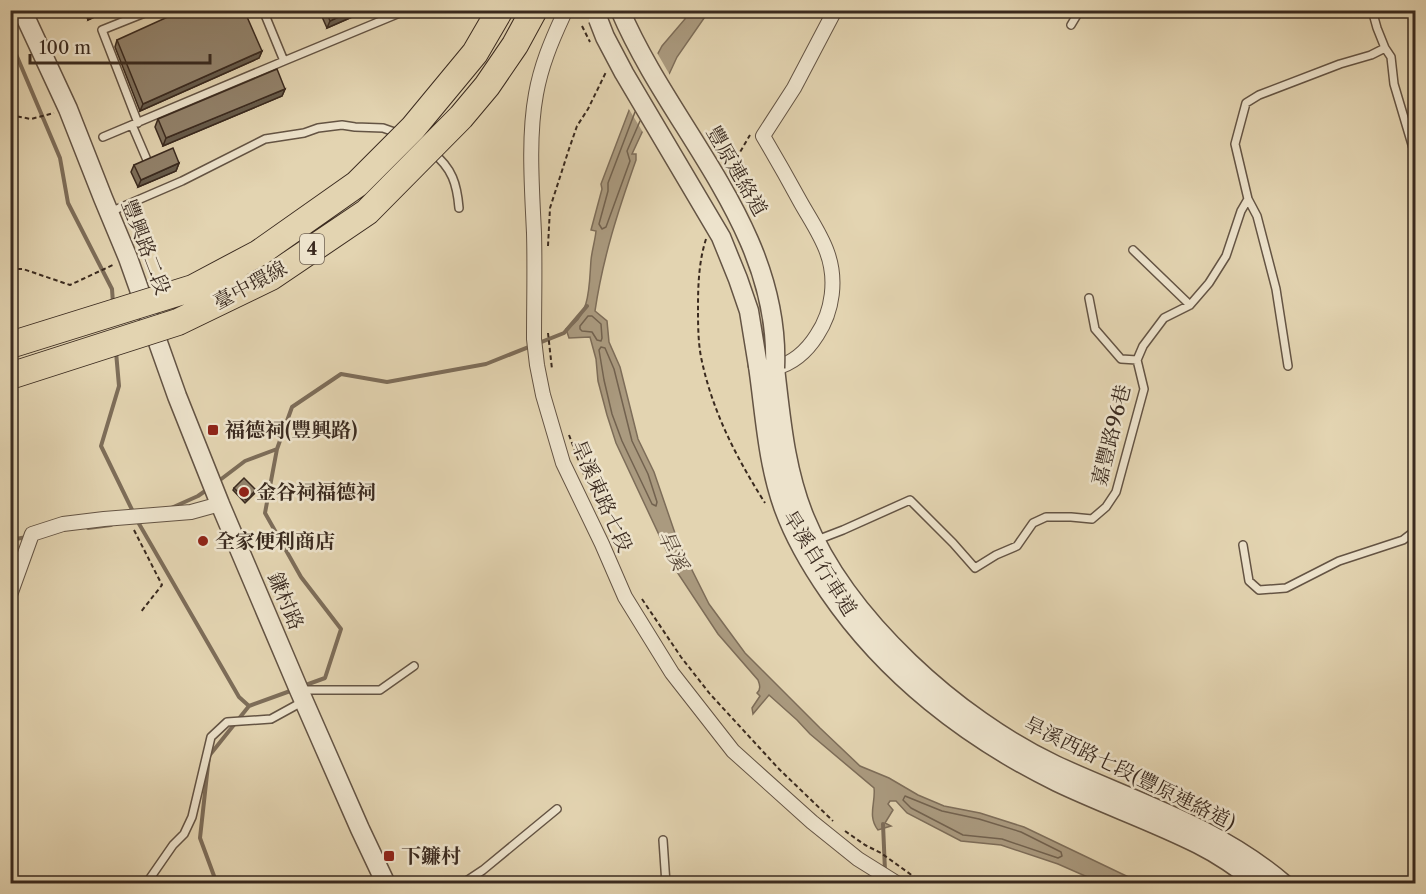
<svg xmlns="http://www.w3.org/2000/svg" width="1426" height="894" font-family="'Libre Caslon Text','Noto Serif TC',serif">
<rect width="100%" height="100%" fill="#e3d4b1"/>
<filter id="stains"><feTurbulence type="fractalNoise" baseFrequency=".00333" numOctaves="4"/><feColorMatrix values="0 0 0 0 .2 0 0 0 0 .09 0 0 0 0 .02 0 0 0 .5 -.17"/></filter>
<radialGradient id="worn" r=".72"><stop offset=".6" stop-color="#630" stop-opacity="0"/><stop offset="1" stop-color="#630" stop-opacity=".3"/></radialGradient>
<path fill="#aa9a7f" stroke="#7d6d59" stroke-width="1.5" d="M687,11H709L677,57L632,154H636V160C618,211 603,257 595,311L607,321L609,342L620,367L638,439L654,472L678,542L709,604L745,653L820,728L860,766L889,778L918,795L944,806L980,813L1024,827L1141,883H1101L1058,864L1001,845L961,841L907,813L896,801H890L888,804L893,810L885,823L891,826L878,830C867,816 876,802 874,788L810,734L797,720L769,695L753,714L752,708L760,696L757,693C761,689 760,685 758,680L718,634L675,569L616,443L607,415L598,381L596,359L590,337L569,338L566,329C591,316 589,285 591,260C592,250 595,241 596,231L591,230L602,189L601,184L633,100L662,46L685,19Z"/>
<path fill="#e3d4b1" d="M656,51L671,77L644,134L627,106Z"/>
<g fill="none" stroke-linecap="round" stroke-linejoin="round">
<path stroke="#72624f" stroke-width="1.5" d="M635,112L608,183V191L599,224L602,229L606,227L630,161L627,151L640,121
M588,316H592L601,324L602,338L601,341L597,340L592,332L582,331L580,329V326Z
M601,347L605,348L614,369L632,441L648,474L657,502L656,506L652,504L622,441L612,414L604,380L599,350Z
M905,796L942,811L979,819L1021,832L1061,852L1062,856L1058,858L1002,839L963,835L911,808L903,800Z"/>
<path stroke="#7d6d59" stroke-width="4" d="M10,40L60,158L68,203L112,289L113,303
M116,352L119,386L101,446L138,522L239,697L249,706
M216,483L245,461L277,449
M169,509L198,496L208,489
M88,528L111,525
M10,540L27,537
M303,686L325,678L341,629L301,577L265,513L277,449L292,407L341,374L387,382L486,364L564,333L587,306
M883,824L885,871
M217,884L200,838L209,756L249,706L293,690"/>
<g stroke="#645444" stroke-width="10">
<path id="service" d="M263,10L284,61L407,10
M1372,10L1377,28L1385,48
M1071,25L1080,10
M138,123L102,30L152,10
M132,125L147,160
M103,137L284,61
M433,153C452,168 457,184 459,208
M1248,199L1257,216L1276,289L1288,366
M110,212L182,181L265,139L304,133L318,128L342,125L355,127L383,128L400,134
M1133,250L1190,305
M1089,298L1095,329L1121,359L1137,360
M817,540L843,530L910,500L953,543L975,568L996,555L1017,546L1033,523L1046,517H1071L1092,519L1106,507L1116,492L1144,389L1137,360L1143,346L1164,318L1190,305L1209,283L1226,256L1241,211L1248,199L1235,144L1246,103L1259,95L1340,64L1371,55L1385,48L1391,57L1394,84L1416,158
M1243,545L1249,581L1259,590L1286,588L1339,561L1403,540L1416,530
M302,690H380L414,666
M663,840L666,884
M146,884L173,845L184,834L192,817L211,737L227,722L271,719L302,702
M462,884L483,870L557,809"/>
</g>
<g stroke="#645444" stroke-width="16">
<path id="minor" d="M563,16C551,42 541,66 536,94C528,137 532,189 534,233C535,268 534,303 534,339L537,365L543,395L563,463L602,544L625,597L672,673L733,751L812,822L858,859L898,884
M775,368C794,363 807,351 817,335C833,311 837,279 827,252C821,235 810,219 801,203C789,181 776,158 763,136L794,88L835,10
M10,595L32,534L63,524L104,519L191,512L220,504"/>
</g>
<g stroke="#645444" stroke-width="21">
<path id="tertiary" d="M22,10L68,109L103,198L128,258L177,396L220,504L299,690L360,829L386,884
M758,366C765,414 767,462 784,509C795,539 811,566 829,592C886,675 967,738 1057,782C1103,804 1152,821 1198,844C1220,855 1240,869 1259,884
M775,368C781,418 785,470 805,518C846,619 958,719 1055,765C1133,801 1218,827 1284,884"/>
</g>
<path stroke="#3a2a1f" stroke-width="2" stroke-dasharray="4.5 3" stroke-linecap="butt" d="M582,26L590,42
M10,115L31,119L54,113
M729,171L750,135
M706,239C699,261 698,284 698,307C698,323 698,341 701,357C712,411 736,457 765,503
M548,246L550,208L569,149L577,126L588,109L606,72
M10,269H23L70,285L115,264
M548,333L552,369
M569,435L586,480
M134,530L162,585L140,613
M642,599L681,657L710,694L779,769L833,821
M845,831L865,845L881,853L924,884"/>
<use href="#service" stroke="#ede3cc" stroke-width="7"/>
<use href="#minor" stroke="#ede3cc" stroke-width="14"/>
<use href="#tertiary" stroke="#ede3cc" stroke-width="18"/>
<g stroke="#645444" stroke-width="21" stroke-linecap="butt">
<path id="tertiary-bridge" d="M620,10C671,130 781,229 775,368
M598,19L605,37L624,73L721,237L738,279L749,311L758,366"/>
</g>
<g stroke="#3a2a1f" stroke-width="28" stroke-linecap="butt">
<path id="motorway-bridge" d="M10,345L193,288L259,253L357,184L413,128L475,53L500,10
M10,376L178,322L271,277L367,212L461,117L487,86L515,45L534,10"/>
</g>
<use href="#tertiary-bridge" stroke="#ede3cc" stroke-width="18"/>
<use href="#motorway-bridge" stroke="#e3d4b1" stroke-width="26"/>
</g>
<path fill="#7e705c" stroke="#3a2a1f" stroke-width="1.5" d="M84,10H109L88,20Z
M319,10H368L327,28Z
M117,40L262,51L259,58L140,111L115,47Z
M285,89L282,96L163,146L155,127L158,119Z
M179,163L176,171L138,187L131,172L134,165Z
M234,488L256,490L255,493L245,503L233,490Z"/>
<path fill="#665b4b" stroke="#3a2a1f" stroke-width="1.5" d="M94,10H109L88,20L91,12Z
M353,10H368L327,28L330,21Z
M262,51L259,58L140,111L143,104Z
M285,89L282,96L163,146L166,138Z
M179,163L176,171L138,187L141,180Z"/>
<path fill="#92826b" stroke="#3a2a1f" stroke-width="1.5" d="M183,10H244L262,51L143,104L117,40Z
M326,10H353L330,21Z
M277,69L285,89L166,138L158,119Z
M173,148L179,163L141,180L134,165Z
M244,478L256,490L246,500L234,488Z"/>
<g fill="#8f2418" stroke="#ede3cc" stroke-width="2">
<rect x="207" y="424" width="12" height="12" rx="3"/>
<circle cx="244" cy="492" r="6"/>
<circle cx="203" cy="541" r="6"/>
<rect x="383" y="850" width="12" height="12" rx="3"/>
</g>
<g text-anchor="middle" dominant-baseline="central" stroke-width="5" stroke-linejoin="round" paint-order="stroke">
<rect fill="#ede3cc" stroke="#706253" stroke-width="1.5" x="300" y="234" width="24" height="30" rx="4.5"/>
<g font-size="18" font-weight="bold" fill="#3a2a1f">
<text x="312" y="249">4</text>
</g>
<g font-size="20" fill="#3a2a1f" stroke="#ede3cc">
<text transform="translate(737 171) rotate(60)">豐原連絡道</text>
<text transform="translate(146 247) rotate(69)">豐興路二段</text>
<text transform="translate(250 285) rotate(-28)">臺中環線</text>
<text transform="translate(1111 435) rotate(-76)">嘉豐路96巷</text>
<text transform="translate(602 496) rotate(66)">旱溪東路七段</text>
<text transform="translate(820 563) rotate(58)">旱溪自行車道</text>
<text transform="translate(286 601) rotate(67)">鎌村路</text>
<text transform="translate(1130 773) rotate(26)">旱溪西路七段(豐原連絡道)</text>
</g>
<g font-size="20" font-weight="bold" fill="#3a2a1f" stroke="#ede3cc" text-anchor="start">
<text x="225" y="430">福德祠(豐興路)</text>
<text x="256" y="492">金谷祠福德祠</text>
<text x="215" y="541">全家便利商店</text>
<text x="401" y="856">下鐮村</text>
</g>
<g font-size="21" font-style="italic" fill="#564637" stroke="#ede3cc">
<text transform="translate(673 550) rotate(65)">旱溪</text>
</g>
</g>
<rect width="1426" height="894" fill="none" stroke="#e3d4b1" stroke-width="36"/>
<rect x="12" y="12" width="1402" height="870" fill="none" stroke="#3a2a1f" stroke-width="3"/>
<rect x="18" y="18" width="1390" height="858" fill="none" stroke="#3a2a1f" stroke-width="1.5"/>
<path d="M30 54v9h180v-9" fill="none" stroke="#3a2a1f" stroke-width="3"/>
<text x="39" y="54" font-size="18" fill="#3a2a1f" stroke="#ede3cc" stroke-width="4.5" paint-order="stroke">100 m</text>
<rect width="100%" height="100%" filter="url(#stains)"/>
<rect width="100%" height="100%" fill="url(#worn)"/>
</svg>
